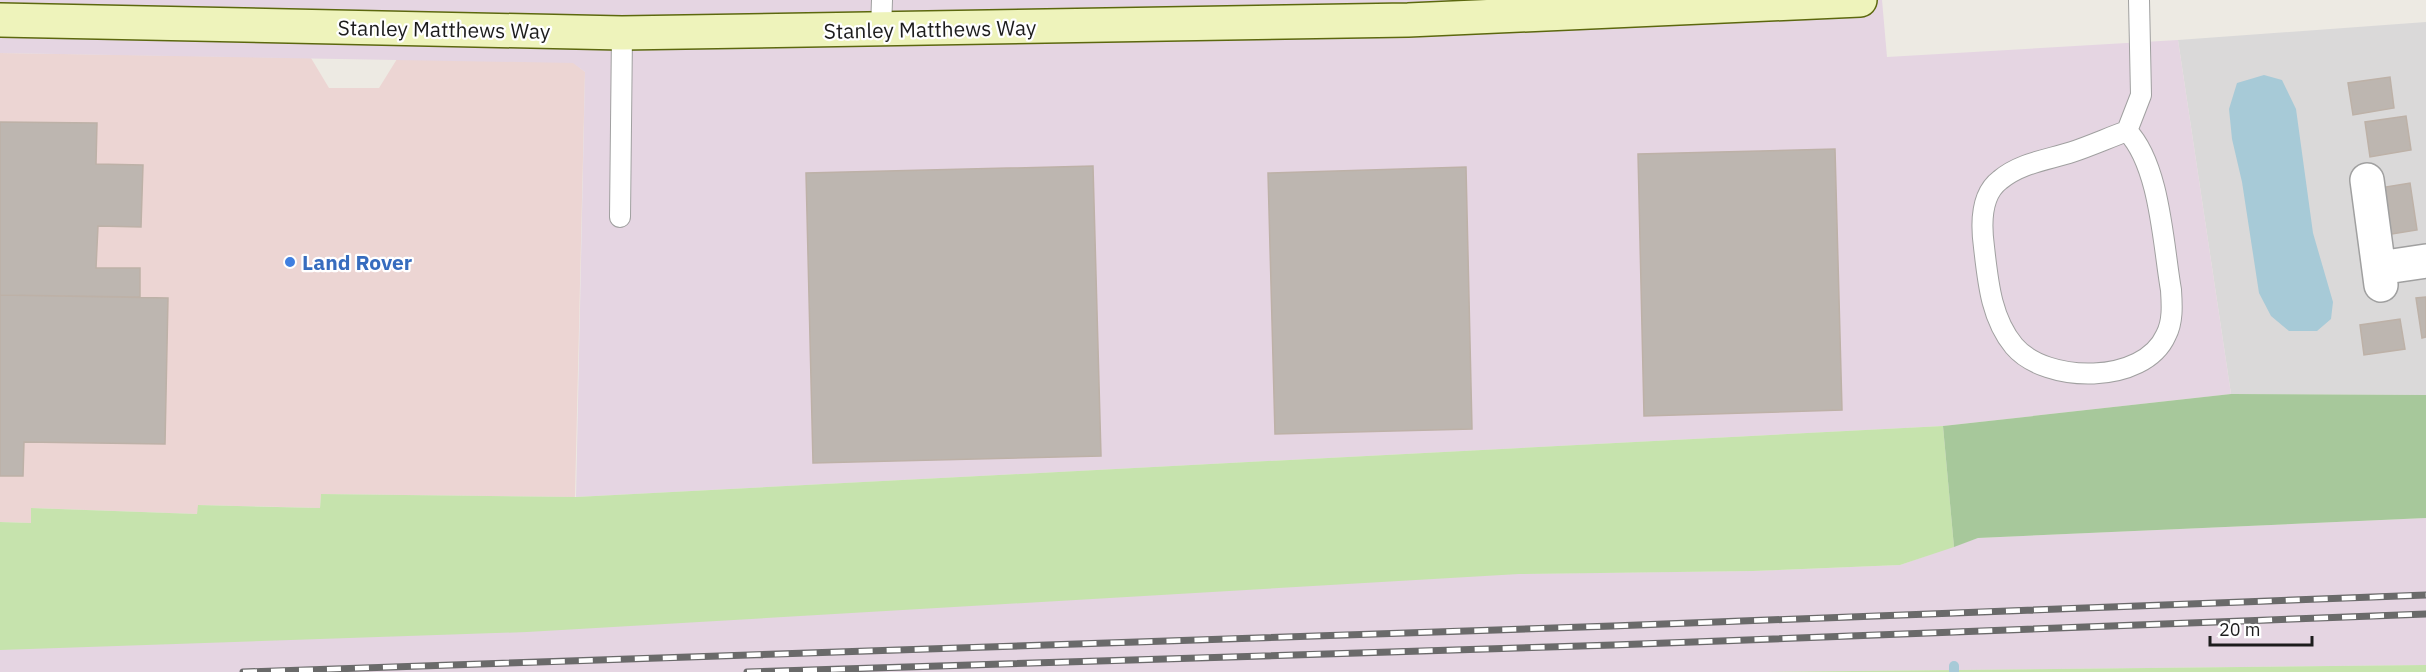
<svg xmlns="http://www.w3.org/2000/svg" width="2426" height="672" font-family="'IBM Plex Sans',sans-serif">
<rect width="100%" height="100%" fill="#edeae3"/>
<path fill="#dad9d9" d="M2426,22V395L2231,394L2178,40Z"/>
<path fill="#ecd5d3" d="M0,53L311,58L329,88H379L397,59L573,62L585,72L575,497L321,494L320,508L199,505L197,514L32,508L31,523L0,522Z"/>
<path fill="#e5d5e2" d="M0,0H1882L1887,57L2178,40L2231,394L1943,426L576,497L585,72L573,63L0,53Z
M2426,518V665L1766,672H0V592L1753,571L1900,565L1978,538Z"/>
<path fill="#c6e3ad" d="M1943,426L1954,547L1900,565L1753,571L1519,574L527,632L0,650V522L31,523V508L197,514L198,505L320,508L321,494L576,497Z
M2426,665V672H1766Z"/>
<path fill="#a7c89b" d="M2231,394L2426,395V518L1978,538L1954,547L1943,426Z"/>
<path fill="#a7cad7" d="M2264,75L2282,80L2296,109L2313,233L2333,302L2331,319L2317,331H2289L2271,316L2259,293L2242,182L2232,139L2229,109L2237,83Z"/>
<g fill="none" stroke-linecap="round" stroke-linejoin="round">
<path stroke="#a7cad7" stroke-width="10" d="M1954,672V666"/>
</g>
<path fill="#bdb6b0" stroke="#bdb1a7" stroke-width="1.5" d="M2390,77L2394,108L2353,115L2348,83Z
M2406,116L2411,150L2370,157L2365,122Z
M0,122L97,123L96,164L143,165L141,227L98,226L96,268H140V297L0,295Z
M1835,149L1842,410L1644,416L1638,154Z
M1093,166L1101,456L813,463L806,173Z
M1466,167L1472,429L1275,434L1268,173Z
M2410,183L2417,230L2380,236L2373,189Z
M0,295L168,298L165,444L24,442L23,476H0Z
M2426,297V337L2422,338L2416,298Z
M2400,319L2405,349L2364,355L2360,325Z"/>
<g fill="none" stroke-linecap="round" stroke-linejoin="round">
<g stroke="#a0a0a0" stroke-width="22">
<path id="lane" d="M881,30L882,0
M2127,131C2160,165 2163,244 2171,290C2172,305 2173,322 2166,335C2144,385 2046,384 2014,346C1991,318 1988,282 1984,247C1981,225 1980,195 2000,180C2020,163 2047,160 2072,152C2090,146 2108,138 2127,131L2141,95L2139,0
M620,217L622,33"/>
</g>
<g stroke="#a0a0a0" stroke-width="36">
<path id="street" d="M2367,180L2381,285
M2379,268L2426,261"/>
</g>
<g stroke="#5c680e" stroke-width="36">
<path id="secondary" d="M0,20L622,33L1408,20L1860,0"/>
</g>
<use href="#lane" stroke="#fff" stroke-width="20"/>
<use href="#street" stroke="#fff" stroke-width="33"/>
<use href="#secondary" stroke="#eef3bb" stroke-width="33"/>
<g stroke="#6a6a6a" stroke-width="7">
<path id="rail" d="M243,672L1612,626L2426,595
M747,672L1613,645L2426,614"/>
</g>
<use href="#rail" stroke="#fff" stroke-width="4.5" stroke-dasharray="14" stroke-linecap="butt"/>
</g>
<circle fill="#3f7fe0" stroke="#fff" stroke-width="2" cx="290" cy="262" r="6"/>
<g text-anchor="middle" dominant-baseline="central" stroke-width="4.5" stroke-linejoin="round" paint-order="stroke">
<g font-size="21" fill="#1c1c1c" stroke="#fff">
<text transform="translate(444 29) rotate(1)">Stanley Matthews Way</text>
<text transform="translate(930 29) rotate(-1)">Stanley Matthews Way</text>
</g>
<g font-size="21" font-weight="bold" fill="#366cbe" stroke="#fff" text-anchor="start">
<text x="302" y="262">Land Rover</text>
</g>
</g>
<path d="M2210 636v9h102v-9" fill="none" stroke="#1c1c1c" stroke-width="3"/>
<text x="2219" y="636" font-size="18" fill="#1c1c1c" stroke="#ffffff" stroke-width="4.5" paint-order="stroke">20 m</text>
</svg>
